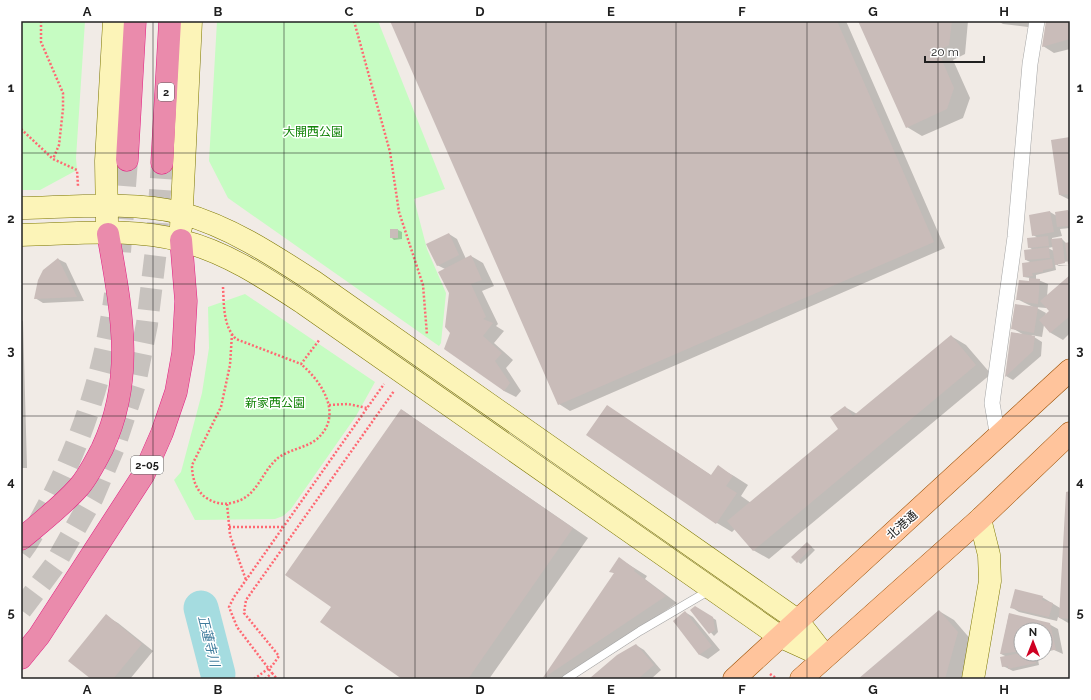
<svg xmlns="http://www.w3.org/2000/svg" width="1091" height="700" font-family="Raleway,'Noto Sans JP',sans-serif">
<rect width="100%" height="100%" fill="#f1ebe6"/>
<path fill="#c6fcc2" d="M21,21H85L76,158L77,170L40,190H21Z
M217,21H378L445,189L414,199L427,249L446,293L441,343L439,346L228,198L209,161Z
M245,294L375,382L356,416L291,509L283,516L275,519L195,520L174,480L181,472L202,393L209,348L208,307Z"/>
<path fill="#0003" fill-rule="evenodd" d="M391,21H846L945,248L570,411L559,404Z
M859,21H968L965,54L953,60L970,98L963,118L922,136L907,127Z
M998,21H1029L1028,27L1003,24Z
M1047,21H1070V49L1054,53L1043,46Z
M1070,138V200L1060,195Z
M1068,211L1070,212V228L1060,229L1062,236L1052,238V240L1062,239L1066,243H1070V261L1058,263V265H1069L1059,266L1055,264L1056,270L1036,275V279L1048,284L1047,297L1070,276V333L1063,340L1051,333L1044,325L1042,337L1031,335L1042,342L1041,356L1013,380L1006,376L1024,335L1012,328L1033,307L1017,299L1030,282V278L1024,277L1032,263L1026,260L1033,250L1029,247L1038,238L1033,235L1030,216L1050,212L1057,216L1056,213ZM1053,247L1054,251L1048,248ZM1046,306L1050,311L1045,316L1046,313L1035,307L1046,308Z
M398,230L402,232V239L394,240L391,237Z
M449,234L457,239L466,259L471,256L483,263L494,286L482,291L498,324L496,326L504,331L494,343L513,360L506,368L521,391L516,397L504,391L451,333L450,293L445,269L437,265Z
M58,259L66,263L84,301L43,303L35,298Z
M21,320L23,321L27,468H21Z
M951,336L966,345L991,374L769,559L753,550L735,529L732,532L717,523L588,435L607,406L712,476L718,467L734,476L748,485L741,496L751,503L840,429L845,407L857,414Z
M402,410L588,538L489,679H404L333,606Z
M1070,492V624L1058,617L1057,621L1019,612L1011,607L1042,597L1060,608Z
M807,543L815,550L801,564L798,562Z
M620,559L647,576L645,579L677,603L565,679H544L615,574L611,571Z
M695,607L716,620L718,632L714,636L691,610Z
M939,611L954,620L973,642L963,679H860Z
M685,612L693,617L720,650L708,659L700,655L674,621Z
M1009,614L1049,624L1058,629L1063,654L1054,650L1045,652V630H1021V654H1037L1039,665L1013,671L1003,666L1007,657L1001,654Z
M106,616L118,623L153,651L130,679H92Z
M636,645L644,650L661,670L651,679L592,678L617,656Z"/>
<g fill="none" stroke-linecap="round" stroke-linejoin="round">
<path stroke="#a5dce0" stroke-width="35" d="M201,608L218,674"/>
</g>
<path fill="#c9bcb9" d="M390,21H837L934,242L558,405Z
M858,21H952L949,45L938,51L954,88L947,109L906,128Z
M1046,21H1070V39L1042,47Z
M1070,137V194L1059,195L1051,140Z
M1068,210L1070,226L1057,227L1055,212Z
M1050,211L1054,232L1032,236L1029,215Z
M390,229H398V238H390Z
M449,233L459,255L437,266L426,244Z
M1048,236L1049,246L1028,248L1027,238Z
M1062,238L1065,263L1055,265L1051,239Z
M1070,242V263L1068,264L1065,243Z
M1049,247L1050,258L1025,260L1024,250Z
M471,255L482,280L471,284L486,317L483,319L493,323L483,336L502,353L495,361L510,383L504,391L444,349L450,333L445,327L449,293L438,272Z
M58,258L77,297L34,299L38,280L43,270Z
M1052,259L1053,268L1043,270V272L1032,273L1033,276L1023,277L1022,263Z
M1070,275V316L1050,333L1039,320L1049,311L1040,301Z
M1029,278L1040,279L1038,304L1023,302V300H1016L1019,280L1029,281Z
M1015,304L1038,307L1034,333L1011,329Z
M1011,332L1035,336L1033,351L1005,377Z
M951,335L976,365L753,551L727,521L838,429L830,417L845,406L853,416Z
M607,405L711,475L718,465L733,476L726,486L737,493L716,524L586,435Z
M401,409L573,528L468,679H402L320,622L331,607L285,575Z
M1070,491V619L1059,618L1066,492Z
M807,542L812,547L797,563L791,557Z
M619,557L635,569L634,571L666,596L542,679L614,573L609,572Z
M1015,589L1043,596L1042,600L1053,603L1049,617L1010,608Z
M695,606L713,617L715,630L709,634L690,610Z
M939,610L958,632L945,679H858Z
M685,611L712,646L699,655L673,621Z
M1009,613L1050,623L1056,650H1051L1050,646H1045V630H1021V651L1000,654Z
M106,614L142,644L113,679H91L68,661Z
M636,644L654,665L638,679L590,678L617,655Z
M1021,653L1034,654L1036,663L1008,669V666L1002,667L1000,657Z"/>
<g fill="none" stroke-linecap="round" stroke-linejoin="round">
<path stroke="#c7c2be" stroke-width="22" stroke-dasharray="22 11" stroke-linecap="butt" d="M120,252L127,160
M21,552C30,540 37,526 44,513C81,445 105,371 115,294
M21,610L54,566L93,497L115,445L135,384L147,324L156,250L162,163"/>
<g stroke="#a4a4a4" stroke-width="9">
<path id="lane" d="M566,679L640,631L710,590"/>
</g>
<g stroke="#a4a4a4" stroke-width="16">
<path id="street" d="M998,438L992,403L1015,237L1030,64L1037,21"/>
</g>
<g stroke="#7c7601" stroke-width="23">
<path id="secondary" d="M21,208C71,207 134,201 181,213C231,227 273,255 316,283L797,620L825,656
M107,222L106,161L114,21
M181,227L191,21
M21,235C73,234 131,227 182,241C226,252 265,278 303,303L779,636L823,656
M973,679L990,581L989,555L980,519"/>
</g>
<g stroke="#9b4e00" stroke-width="23">
<path id="primary" d="M734,679L1070,370
M801,679L980,519L1070,433"/>
</g>
<g stroke="#e21f82" stroke-width="23">
<path id="highway" d="M127,160L135,21
M162,163L170,21
M21,539C40,523 61,507 78,488C88,477 95,462 102,449C136,377 121,309 108,234
M21,658L39,636L144,474L162,433L176,392L183,353L186,301L181,240"/>
</g>
<path stroke="#ff6872" stroke-width="2.5" stroke-dasharray="2 2" stroke-linecap="butt" d="M41,21V42L63,93V109L59,145L53,159
M354,21L390,152L399,212L423,285L427,335
M21,129L53,159L77,170L78,186
M223,287C224,305 223,326 236,339L301,364L320,339
M232,334L230,365L221,407L192,465C192,478 196,492 208,499C215,503 223,505 231,503C258,498 260,473 278,458C290,449 306,448 317,439C344,415 322,382 301,364
M329,405L348,404L367,408
M227,504L230,535L246,580
M229,527H283
M272,673L277,679
M770,674L776,678
M254,679L272,666L279,656L244,613L246,600L394,391
M265,679L272,673L237,627L229,607L234,597L384,384"/>
<use href="#lane" stroke="#fff" stroke-width="8"/>
<use href="#street" stroke="#fff" stroke-width="15"/>
<use href="#secondary" stroke="#fcf4b8" stroke-width="22"/>
<use href="#primary" stroke="#ffc49c" stroke-width="22"/>
<use href="#highway" stroke="#ea8bac" stroke-width="22"/>
</g>
<path fill="none" stroke="#202020" stroke-width="1" stroke-opacity="0.55" d="M153,21V679M284,21V679M415,21V679M546,21V679M676,21V679M807,21V679M938,21V679M21,153H1070M21,284H1070M21,416H1070M21,547H1070"/>
<g text-anchor="middle" dominant-baseline="central" stroke-width="3" stroke-linejoin="round" paint-order="stroke">
<g fill="#fff" stroke="#636363" stroke-width="1">
<rect x="158" y="83" width="16" height="18" rx="3"/>
<rect x="131" y="456" width="32" height="18" rx="3"/>
</g>
<g font-size="11" font-weight="bold" fill="#202020">
<text x="166" y="92">2</text>
<text x="147" y="465">2-05</text>
</g>
<g font-size="12" fill="#118407" stroke="#fff">
<text x="313" y="132">大開西公園</text>
<text x="275" y="403">新家西公園</text>
</g>
<g font-size="12" fill="#202020" stroke="#fff">
<text transform="translate(902 525) rotate(-42)">北港通</text>
</g>
<g font-size="13" font-style="italic" fill="#407c9c" stroke="#fff">
<text transform="translate(209 641) rotate(76)">正蓮寺川</text>
</g>
</g>
<rect width="1091" height="700" fill="none" stroke="#ffffff" stroke-width="44"/>
<g transform="translate(1033 642)"><circle r="19" fill="#ffffff" stroke="#a6a6a6"/>
<path d="M0-3L7 15L0 10L-7 15Z" fill="#cf0022"/>
<text y="-6" font-size="11" font-weight="bold" text-anchor="middle" fill="#202020">N</text>
</g>
<path d="M925 56v6h59v-6" fill="none" stroke="#202020" stroke-width="2"/>
<text x="931" y="56" font-size="12" fill="#202020" stroke="#ffffff" stroke-width="3" paint-order="stroke">20 m</text>
<rect x="22" y="22" width="1047" height="656" fill="none" stroke="#202020" stroke-width="1.5"/>
<g font-size="13" text-anchor="middle" font-weight="bold" fill="#202020">
<text x="87" y="16">A</text>
<text x="218" y="16">B</text>
<text x="349" y="16">C</text>
<text x="480" y="16">D</text>
<text x="611" y="16">E</text>
<text x="742" y="16">F</text>
<text x="873" y="16">G</text>
<text x="1004" y="16">H</text>
<text x="11" y="92">1</text>
<text x="1080" y="92">1</text>
<text x="11" y="223">2</text>
<text x="1080" y="223">2</text>
<text x="11" y="355">3</text>
<text x="1080" y="355">3</text>
<text x="11" y="486">4</text>
<text x="1080" y="486">4</text>
<text x="11" y="617">5</text>
<text x="1080" y="617">5</text>
<text x="87" y="694">A</text>
<text x="218" y="694">B</text>
<text x="349" y="694">C</text>
<text x="480" y="694">D</text>
<text x="611" y="694">E</text>
<text x="742" y="694">F</text>
<text x="873" y="694">G</text>
<text x="1004" y="694">H</text>
</g>
</svg>
